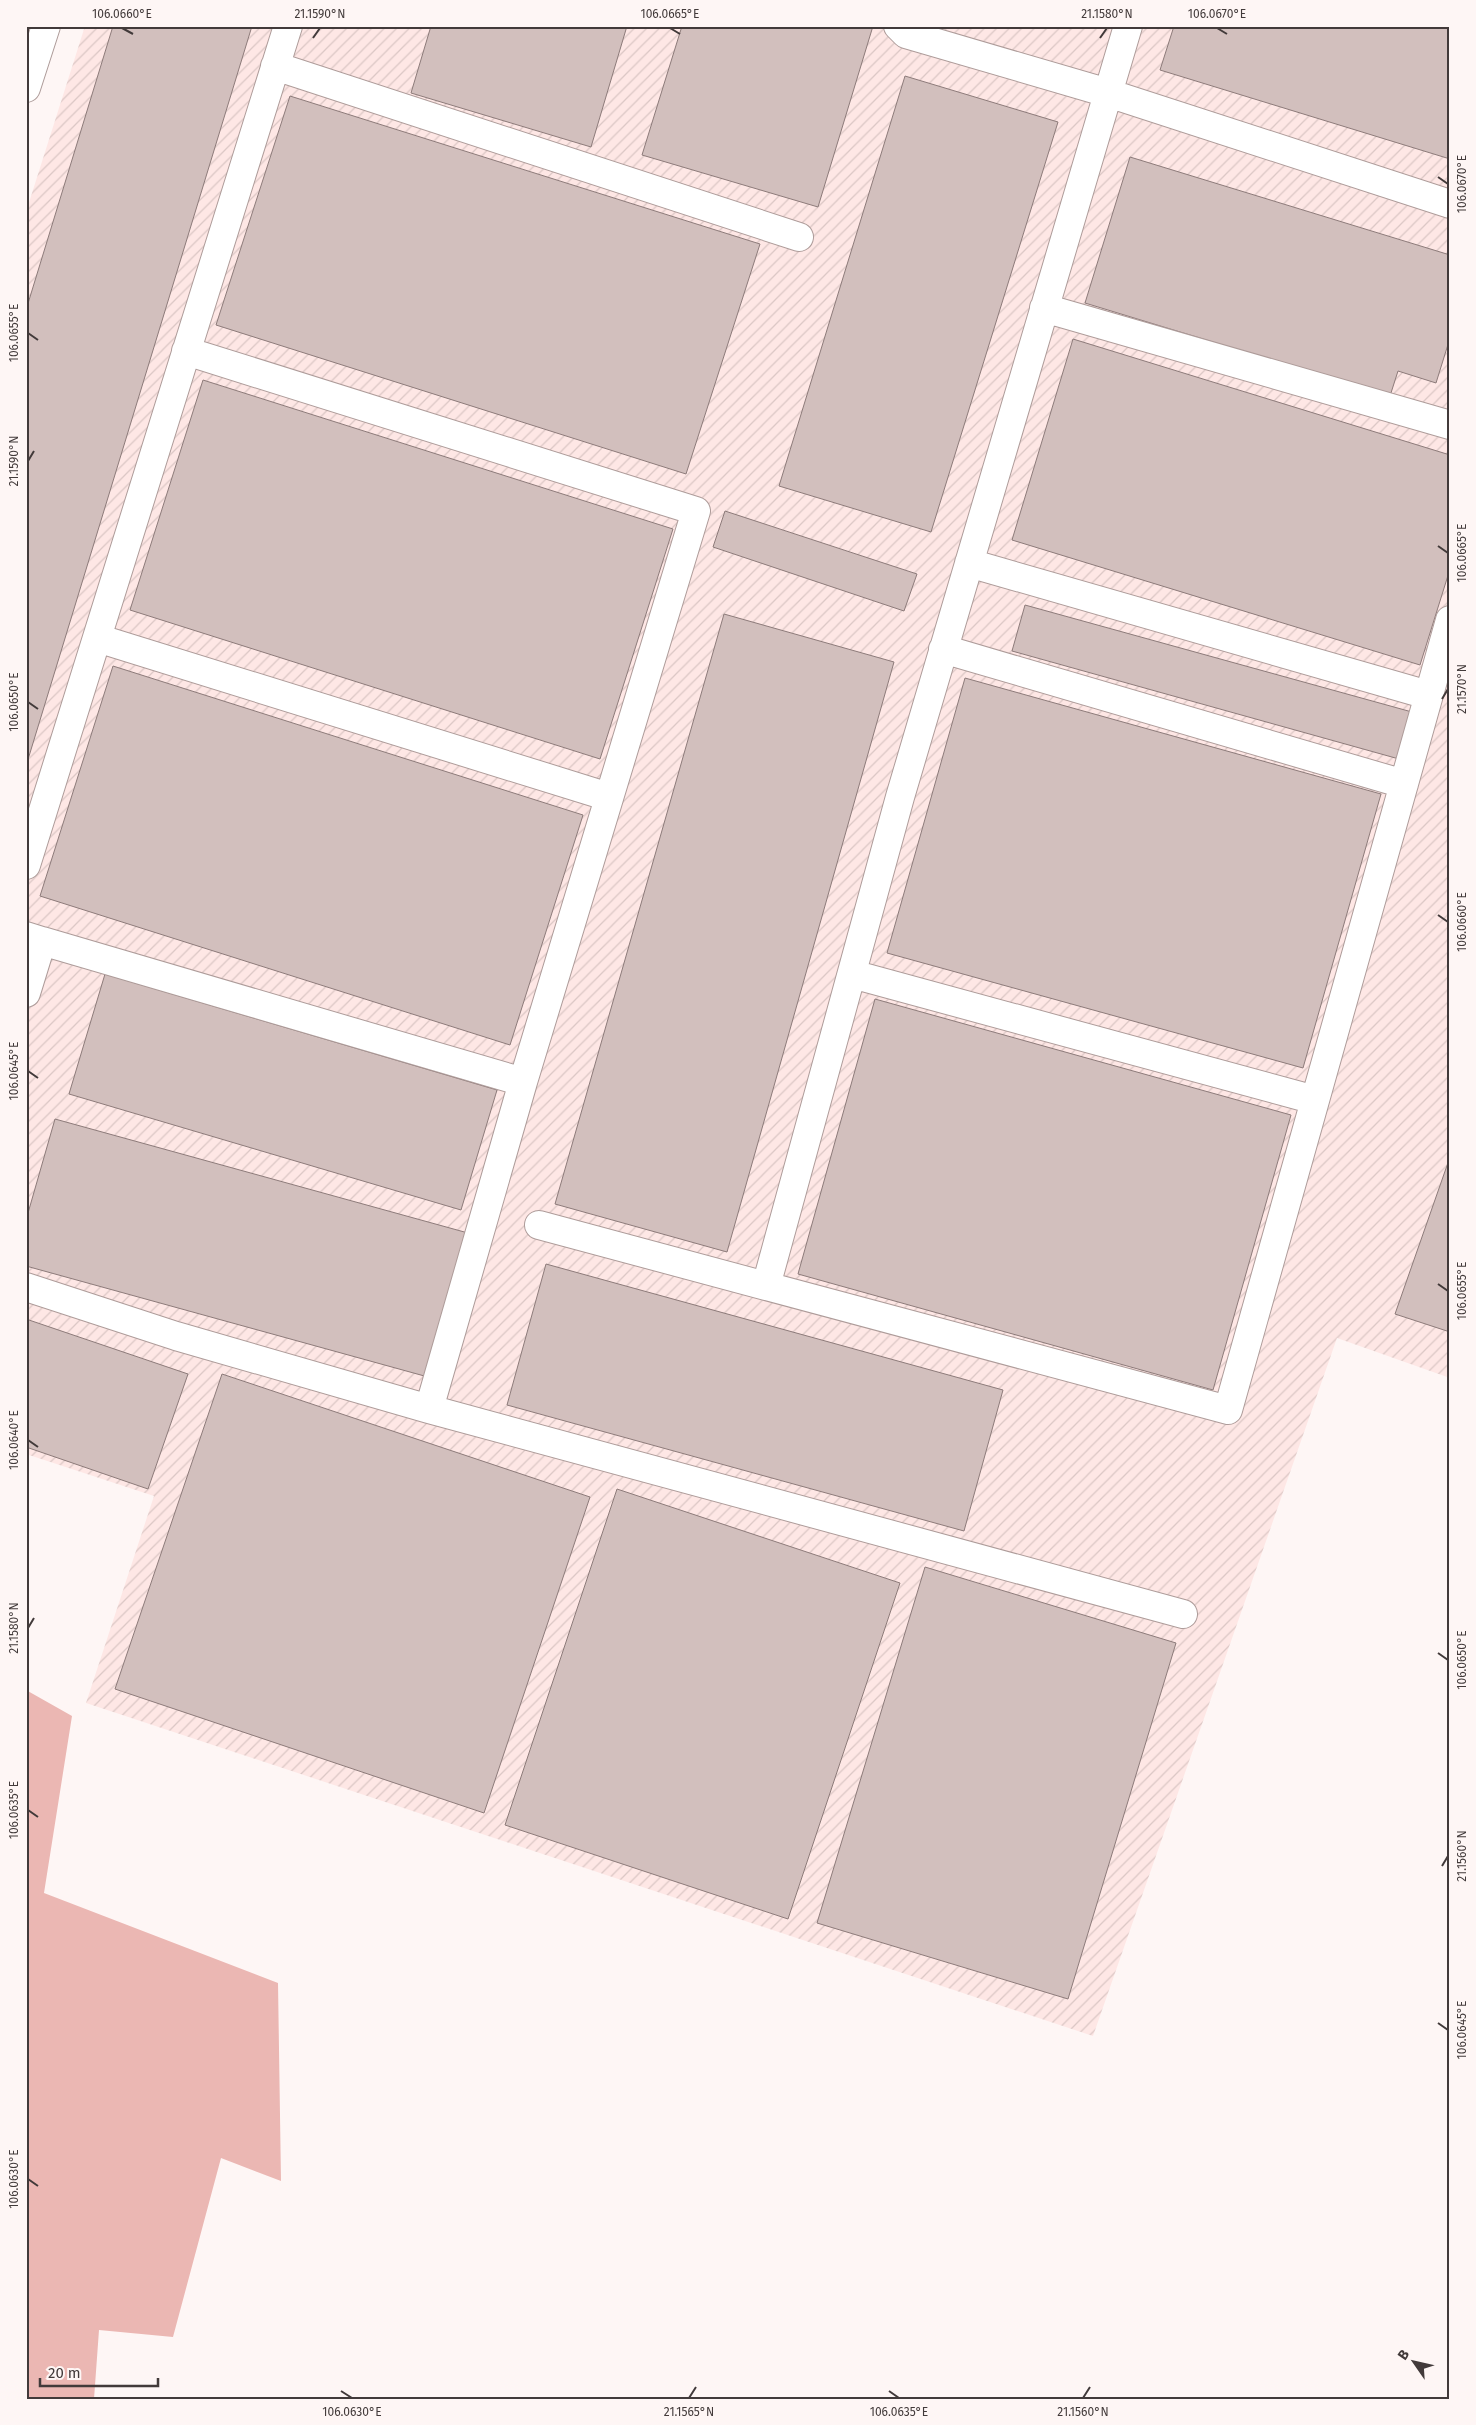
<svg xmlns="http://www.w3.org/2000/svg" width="1476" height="2425" font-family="'Fira Sans',sans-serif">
<defs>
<pattern id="industrial-furrows" width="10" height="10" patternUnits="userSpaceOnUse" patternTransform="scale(1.25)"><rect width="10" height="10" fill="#fee7e5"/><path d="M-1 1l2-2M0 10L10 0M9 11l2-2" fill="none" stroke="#dbc7c5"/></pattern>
</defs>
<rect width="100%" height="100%" fill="#fef6f5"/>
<path fill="url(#industrial-furrows)" d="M85,26H1450V1378L1337,1338L1093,2036L86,1703L154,1496L26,1454V212Z"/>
<path fill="#ebb7b3" d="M26,1690L72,1716L44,1893L278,1983L281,2181L221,2158L173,2337L99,2330L94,2399H26Z"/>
<path fill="#d2bfbd" stroke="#8d7b7a" d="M113,26H252L26,766V310Z
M431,26H627L591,147L411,93Z
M682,26H873L818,207L642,155Z
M1174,26H1450V159L1160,70Z
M905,76L1058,122L931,532L779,486Z
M290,96L760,244L686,474L216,325Z
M1130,157L1450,255V338L1436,383L1398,371L1390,396L1085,303Z
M1073,339L1450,455V569L1420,665L1012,540Z
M203,380L673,529L600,759L130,610Z
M725,511L917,574L904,611L713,547Z
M1025,605L1412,712L1399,759L1012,651Z
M724,614L894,662L727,1252L555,1204Z
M113,666L583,815L510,1045L40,896Z
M965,678L1381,794L1303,1068L887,953Z
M105,974L497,1090L461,1210L69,1094Z
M875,999L1291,1115L1213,1390L798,1274Z
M55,1119L468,1233L428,1377L26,1266V1220Z
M1450,1157V1332L1395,1314Z
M546,1264L1003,1390L964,1531L507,1405Z
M26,1319L188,1374L148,1489L26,1447Z
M222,1374L590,1497L484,1813L115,1689Z
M617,1489L900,1583L788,1919L505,1825Z
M925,1567L1176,1643L1068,1999L817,1923Z"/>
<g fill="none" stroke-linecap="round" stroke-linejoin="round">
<g stroke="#ae9c9a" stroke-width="30">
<path id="minor" d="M898,26L906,34L1108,93L1450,204
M275,66L799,237
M26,88L46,26
M1044,308L1450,425
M969,563L1428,695
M97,638L609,797
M943,649L1404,784
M26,865L288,26
M26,936L42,941L26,993
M42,941L523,1082L696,511L186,351
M852,974L1315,1100
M539,1225L1228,1410L1450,620
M766,1286L900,797L1128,26
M26,1287L176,1336L429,1409L1183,1614
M429,1409L523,1082"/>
</g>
<use href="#minor" stroke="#fff" stroke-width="28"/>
</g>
<path fill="none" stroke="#423a3a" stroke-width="2" d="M122,28L133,34M670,28L680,34M1217,28L1227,34M313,38L320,28M1100,38L1107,28M1438,177L1448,184M28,333L38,340M28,461L34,451M1438,546L1448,553M1442,699L1448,689M28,702L38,709M1438,915L1448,922M28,1071L38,1078M1438,1284L1448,1291M28,1440L38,1447M28,1628L34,1618M1438,1653L1448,1660M28,1810L38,1817M1442,1866L1448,1856M1438,2023L1448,2030M28,2179L38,2186M341,2391L352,2398M889,2391L899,2398M689,2398L696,2387M1083,2398L1090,2387"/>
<rect width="1476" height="2425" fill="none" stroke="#fef6f5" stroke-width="55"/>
<g transform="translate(1414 2362) rotate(304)" stroke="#fef6f5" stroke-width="4" paint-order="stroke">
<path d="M0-4L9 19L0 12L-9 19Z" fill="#423a3a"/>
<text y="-8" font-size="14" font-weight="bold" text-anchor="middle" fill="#423a3a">B</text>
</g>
<path d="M40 2378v8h118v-8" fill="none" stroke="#423a3a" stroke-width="2.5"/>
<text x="48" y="2378" font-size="15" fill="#423a3a" stroke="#fef6f5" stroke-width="4" paint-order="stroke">20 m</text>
<rect x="28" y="28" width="1420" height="2370" fill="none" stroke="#423a3a" stroke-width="2"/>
<g font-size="12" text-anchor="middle" fill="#423a3a">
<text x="122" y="18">106.0660°E</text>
<text x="320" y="18">21.1590°N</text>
<text x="670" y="18">106.0665°E</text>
<text x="1107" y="18">21.1580°N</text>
<text x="1217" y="18">106.0670°E</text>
<text transform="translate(1462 184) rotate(-90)" y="4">106.0670°E</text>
<text transform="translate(14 333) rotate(-90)" y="4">106.0655°E</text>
<text transform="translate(14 461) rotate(-90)" y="4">21.1590°N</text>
<text transform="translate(1462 553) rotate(-90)" y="4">106.0665°E</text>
<text transform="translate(1462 689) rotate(-90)" y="4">21.1570°N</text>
<text transform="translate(14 702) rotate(-90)" y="4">106.0650°E</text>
<text transform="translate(1462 922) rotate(-90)" y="4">106.0660°E</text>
<text transform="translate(14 1071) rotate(-90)" y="4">106.0645°E</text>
<text transform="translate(1462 1291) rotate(-90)" y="4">106.0655°E</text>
<text transform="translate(14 1440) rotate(-90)" y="4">106.0640°E</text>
<text transform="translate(14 1628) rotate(-90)" y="4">21.1580°N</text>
<text transform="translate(1462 1660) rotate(-90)" y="4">106.0650°E</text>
<text transform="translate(14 1810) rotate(-90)" y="4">106.0635°E</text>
<text transform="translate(1462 1856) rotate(-90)" y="4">21.1560°N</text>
<text transform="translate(1462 2030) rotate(-90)" y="4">106.0645°E</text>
<text transform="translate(14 2179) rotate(-90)" y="4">106.0630°E</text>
<text x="352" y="2416">106.0630°E</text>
<text x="689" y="2416">21.1565°N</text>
<text x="899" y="2416">106.0635°E</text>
<text x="1083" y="2416">21.1560°N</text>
</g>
</svg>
